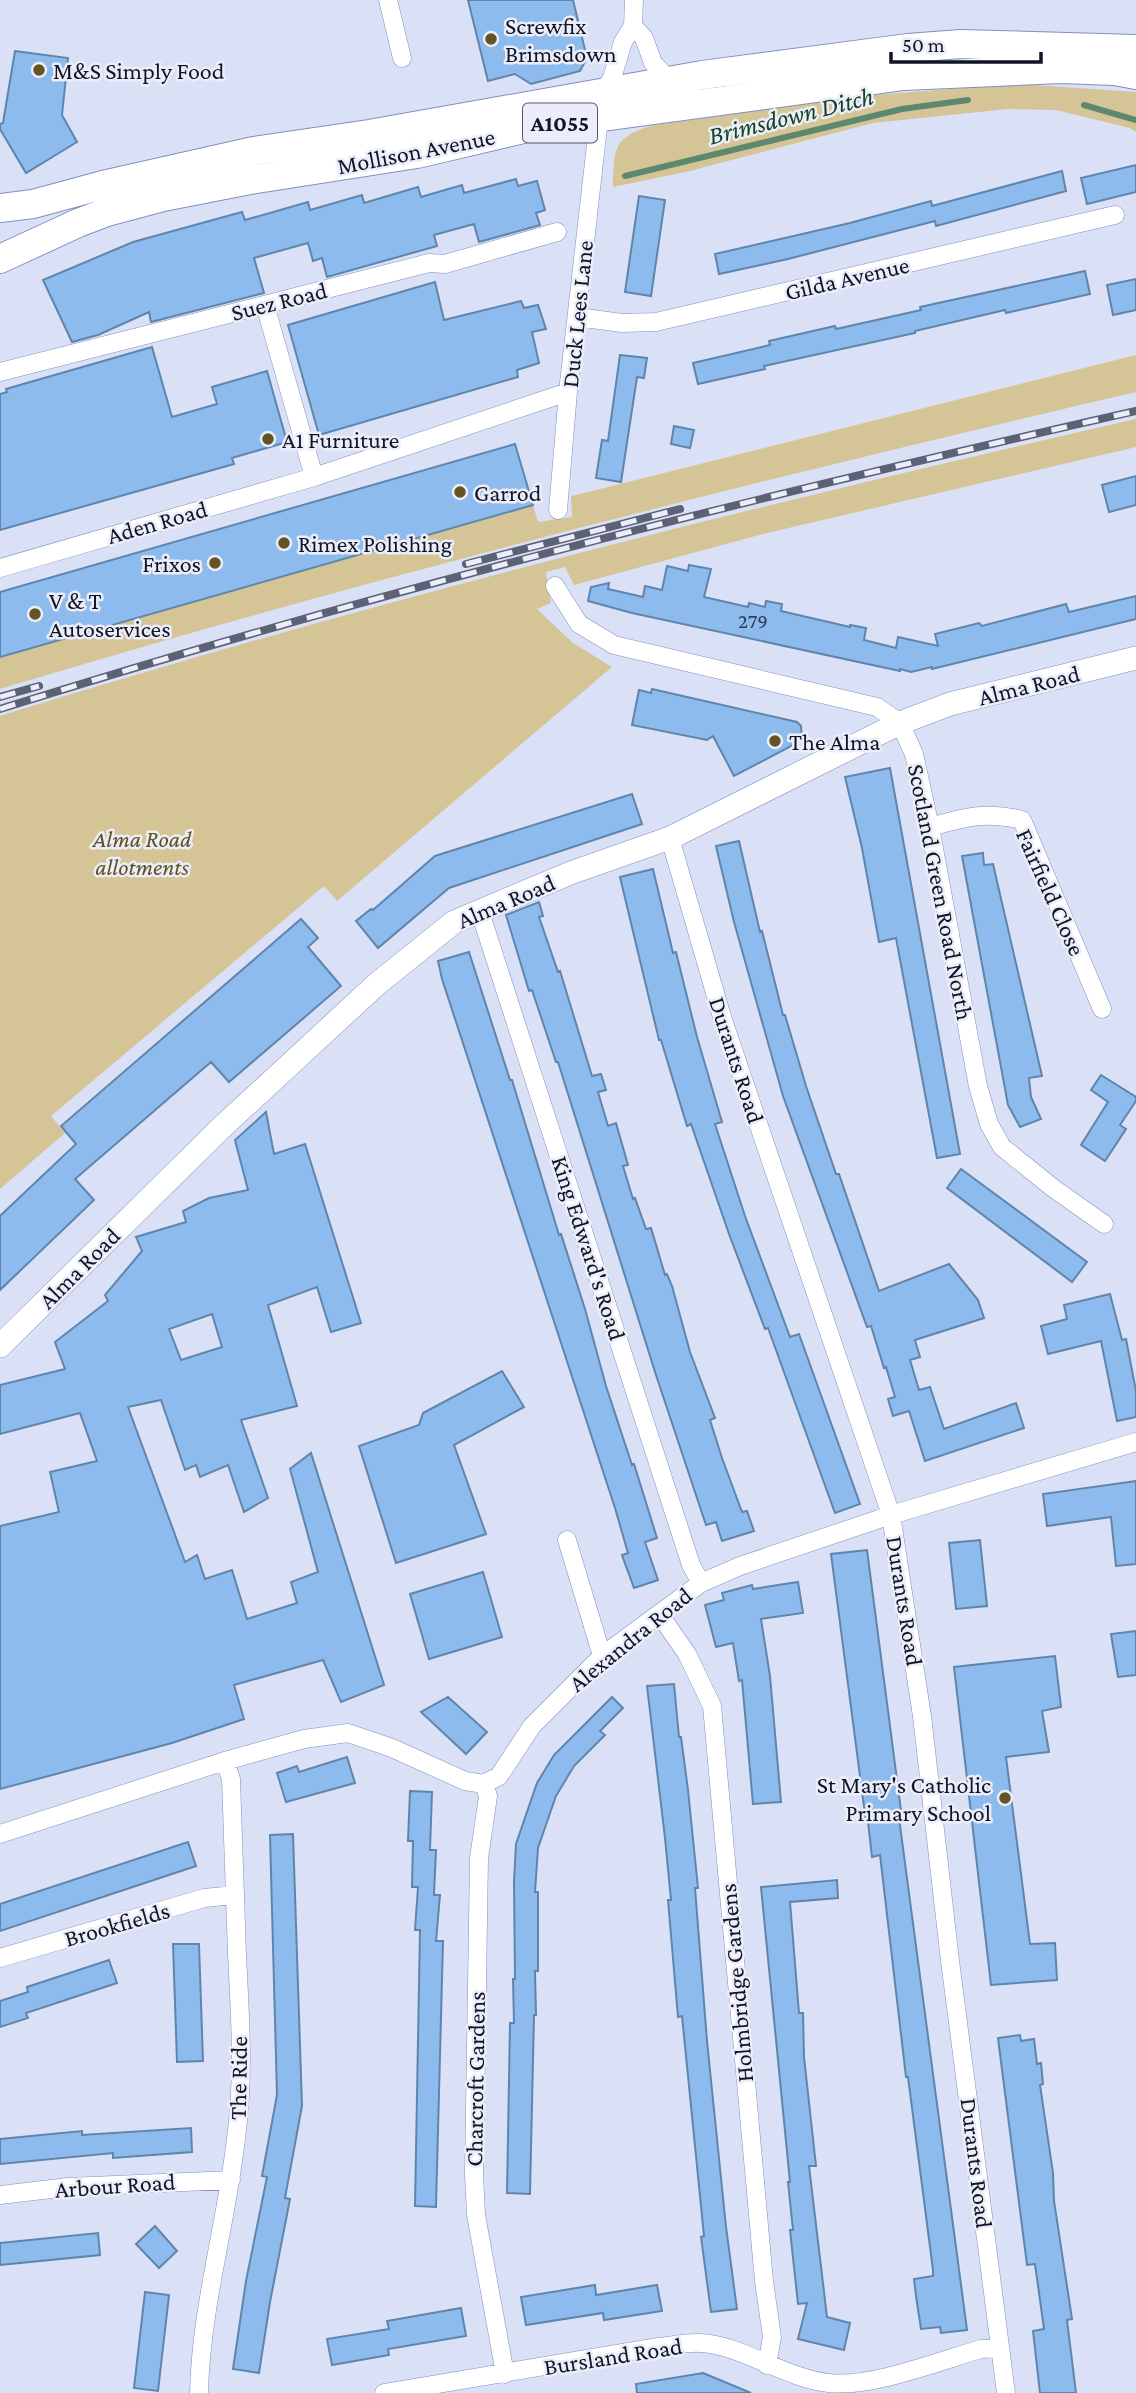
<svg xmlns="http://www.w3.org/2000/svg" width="1136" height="2393" font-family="'Crimson Pro',serif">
<rect width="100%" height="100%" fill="#dae1f6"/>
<path fill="#d4c496" d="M1019,84L1136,92V132L1130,128L1056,110L1008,109L873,123L690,171L613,187C614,147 614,136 655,125L860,96Z
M1136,355V392C755,481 375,576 0,689V657L533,505L538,522L572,517L571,496L576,495Z
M1136,419V447L767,533L574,585L565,567L546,572L551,603L537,609L573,643L612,667L337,901L324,886L51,1116L65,1133L0,1189V716C374,600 754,506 1136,419Z"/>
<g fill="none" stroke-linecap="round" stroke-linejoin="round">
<path stroke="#5e886e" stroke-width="6" d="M1084,105L1136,120
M625,176L902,109L968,100"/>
</g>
<path fill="#8dbbed" stroke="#6085ad" stroke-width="2" fill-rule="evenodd" d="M468,0H573L587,58L580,71L531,84L515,74L488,81Z
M15,51L68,58L62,115L77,142L26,173L0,129V124L3,123Z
M1136,165V192L1087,204L1081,178Z
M1062,171L1066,191L936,226L935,221L788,259L719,274L715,254L850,223L931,201L932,206Z
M516,179L518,186L537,181L545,210L536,213L540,225L479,242L474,224L434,235L437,246L327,277L322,258L313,261L308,243L254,258L264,293L151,322L149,312L98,335L72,342L43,280L133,242L242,212L245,220L308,202L310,210L362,195L364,203L418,187L421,197L462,185L464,193Z
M639,196L665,200L651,296L625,292Z
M1085,271L1090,294L1006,313L1005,310L915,331V333L764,366L765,369L698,384L693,363L770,345L769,341L835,326L836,329L921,310L920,307Z
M1136,279V310L1113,315L1107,285Z
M435,282L444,320L521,301L524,308L538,305L546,329L532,332L539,363L517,370L518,377L319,435L288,325Z
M152,347L172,417L217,404L212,387L267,371L287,442L232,458L234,464L0,530V394L7,392L6,389Z
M620,355L647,358L644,378L637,377L621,482L596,478L602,440L608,441Z
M674,426L694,430L690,448L671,444Z
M515,444L533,505L0,657V592Z
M1136,476V505L1109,512L1102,485Z
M689,565L711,569L704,597L748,607L749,603L765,607L766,601L782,604L781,611L850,627V625L866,628L864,640L896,648L898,637L938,646L935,634L979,623L982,626L1066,604L1069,612L1136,596V619L932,669V667L911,672L900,669V671L632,613L588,601L591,587L609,583L608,589L643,597L645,586L662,590L667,566L688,571Z
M652,689L797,722L801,726L802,738L797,743L734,776L713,736L707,740L632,725L639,690L651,693Z
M890,768L960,1154L937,1158L896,938L879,942L862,848L845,777Z
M632,794L642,824L449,888L378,948L356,921L371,909L373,910L435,856Z
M739,841L760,932L762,931L783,1015H785L806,1086L836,1174H839L879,1291L949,1264L978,1300L984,1318L915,1340L920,1357L910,1360L919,1390L930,1387L944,1429L1016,1403L1024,1428L925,1461L909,1411L893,1416L888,1399L895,1397L886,1367L884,1368L871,1326L867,1327L783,1096L734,922L716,846Z
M983,853L984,865L993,864L1042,1076L1029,1078L1031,1097L1041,1119L1020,1127L1008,1105L962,856Z
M653,869L673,953L676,952L697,1037L722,1122L715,1124L745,1216L790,1337L799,1334L860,1504L835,1513L768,1328L765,1329L729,1234L691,1124L687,1126L661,1040H659L620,877Z
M539,902L543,916L539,917L558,972L560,971L592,1076L601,1074L606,1090L598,1092L608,1126L616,1123L628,1165L623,1166L633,1199L635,1198L646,1229L651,1228L665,1275L667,1274L672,1286L690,1352L715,1418L710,1420L722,1458L742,1512L747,1511L754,1531L722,1541L716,1522L706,1525L655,1372L558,1062H556L532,990L529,991L506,915Z
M301,919L318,938L308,947L341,986L229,1082L211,1062L75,1179L94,1200L0,1290V1216L76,1144L61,1126Z
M469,952L510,1080H512L559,1235L561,1234L585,1309L606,1386L632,1465L634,1464L657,1538L645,1542L658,1580L634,1588L622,1555L628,1553L615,1508L442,979L438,961Z
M1101,1075L1136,1097V1101L1120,1125L1126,1129L1105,1161L1081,1145L1108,1102L1091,1090Z
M266,1112L274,1154L305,1144L361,1323L331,1332L317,1287L268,1305L297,1406L241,1420L268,1498L244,1512L228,1465L200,1477L196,1465L185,1470L161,1400L128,1407L185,1562L197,1555L205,1579L232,1570L247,1619L297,1603L291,1582L318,1572L290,1469L311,1453L384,1685L341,1702L323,1660L234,1685L244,1719L172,1743L0,1789V1526L59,1512L50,1472L97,1461L80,1413L0,1434V1385L65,1369L55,1342L108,1301L105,1295L142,1251L136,1237L186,1222L183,1211L209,1198L248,1190L235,1140ZM212,1314L222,1347L181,1360L169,1329Z
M961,1169L1087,1262L1072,1282L947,1188Z
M1110,1294L1122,1340L1126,1339L1136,1391V1417L1117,1421L1101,1341L1048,1354L1041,1326L1067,1319L1064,1305Z
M502,1371L524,1407L454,1445L486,1534L396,1563L359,1446L419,1425L423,1413Z
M1136,1481V1564L1116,1566L1111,1517L1047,1526L1043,1494Z
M980,1540L987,1606L956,1609L949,1543Z
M867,1550L902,1818H899L967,2330L941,2333L940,2327L921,2329L916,2296L914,2279L933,2276V2270L908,2077H906L880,1855L872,1857L868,1822H866L831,1554Z
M483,1572L502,1637L429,1659L410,1594Z
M798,1582L803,1613L761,1619L770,1676L781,1802L753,1804L742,1680L739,1681L733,1643L716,1647L705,1605L724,1600L722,1593L752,1585L753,1589Z
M1136,1631V1675L1118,1677L1111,1634Z
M1055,1656L1061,1707L1042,1711L1049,1752L1006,1757L1030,1944L1055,1943L1057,1980L991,1985L954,1667Z
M674,1684L679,1737H681L688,1790L698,1888H695L707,2041L726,2227L737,2309L711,2312L701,2237L704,2236L682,2016L678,2017L668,1900H671L665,1838L647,1686Z
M448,1697L487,1732L466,1754L421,1712Z
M612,1697L623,1708L600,1731L605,1735L574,1766L556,1796L538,1848L535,1892H538V1971H535L536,2015H534L530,2194L507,2193L510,2023H514L513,1979H515L514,1882L516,1844L537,1783L554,1755Z
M347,1757L355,1783L286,1802L277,1773L297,1766L299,1772Z
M410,1791L432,1792L430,1850H436L434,1895H440L436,1941H443L436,2207L415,2206L420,1930H415L418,1887H412L413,1841H408Z
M293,1834L302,2106L285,2198L290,2199L270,2302L259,2373L233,2369L246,2281L267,2177L262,2176L277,2095L270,1835Z
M188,1842L196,1866L0,1931V1904Z
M837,1880L838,1898L790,1902L799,2013H803L804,2057L816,2166H809L827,2317L850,2323L844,2350L798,2339L807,2303L798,2304L790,2230H793L788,2182H790L761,1887Z
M173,1944H199L203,2061L177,2062Z
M109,1960L117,1983L26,2013L28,2018L0,2027V2001L28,1992L27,1987Z
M1020,2035L1021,2041L1034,2039L1037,2064L1041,2063L1043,2084L1040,2085L1053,2173L1054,2201L1072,2319L1067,2320L1076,2393H1040L1033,2331L1044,2329L1035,2264L1027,2265L998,2038Z
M191,2128L192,2152L113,2158V2153L0,2164V2139L82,2131V2135Z
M155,2226L177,2251L159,2268L136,2244Z
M98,2233L100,2255L0,2265V2243Z
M595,2285L596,2295L657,2285L662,2311L604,2320L603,2313L526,2325L521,2297Z
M145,2292L169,2295L158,2391L134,2388Z
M461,2308L466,2336L388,2349L389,2355L332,2365L327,2339L389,2329L387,2321Z
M703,2373L751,2393H637L636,2384Z"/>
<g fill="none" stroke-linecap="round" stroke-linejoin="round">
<g stroke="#808fc0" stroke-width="19">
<path id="minor" d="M388,0L402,58
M633,26L644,38L653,63L670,81
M605,90L612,78L623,42L633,26L634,0
M265,305L314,477
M577,317L622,323L656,322L1115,215
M0,372L429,263L445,264L557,232
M558,510L568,392L599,118
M0,568L314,477L568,392
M555,586L579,624L614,645L877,707L900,723L914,754L930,827L978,1086L989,1124L1002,1147L1053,1188L1104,1224
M930,827C966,817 985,811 1022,820L1102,1009
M670,838L722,1017L891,1515L922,1716L950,1961L1006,2393
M480,912L691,1565L701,1583
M567,1540L602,1656
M660,1615L687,1654L712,1706L764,2281L772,2337L767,2365
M484,1784L488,1796L479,1858L474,2174L476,2215L505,2374
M0,1834L225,1761L304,1739L348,1733L392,1748L465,1781L484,1784L499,1776L532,1726L602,1656L701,1583L740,1566L891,1515L1136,1442
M0,1958L204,1898L235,1895
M0,2195L68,2187L231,2180
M199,2393C201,2304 228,2219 237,2130C244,2072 240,2013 237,1955C235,1896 233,1838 231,1779L225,1761
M384,2393L657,2347C671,2346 687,2342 700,2343C740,2344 786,2379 829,2383C870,2388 940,2361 981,2349L1000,2348"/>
</g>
<g stroke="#808fc0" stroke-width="24">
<path id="tertiary" d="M0,1346L221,1128L377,984L454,922L573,872L670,838L900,723L950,704L1136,658"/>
</g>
<g stroke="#808fc0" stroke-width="30">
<path id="primary" d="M0,208L33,204L103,185L254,151L369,134L702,75L908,48L961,44L1136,49
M0,259L78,223L107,212L163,197L250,180L417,154L536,126L904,76L1060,69L1115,71L1136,75"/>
</g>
<use href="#minor" stroke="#fff" stroke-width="18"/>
<use href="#tertiary" stroke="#fff" stroke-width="23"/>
<use href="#primary" stroke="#fff" stroke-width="28"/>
<g stroke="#5c6175" stroke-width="8">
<path id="rail" d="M466,564L680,509
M0,697L39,686
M0,709C374,592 754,497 1136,411"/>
</g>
<use href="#rail" stroke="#ebeef9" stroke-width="5" stroke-dasharray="16" stroke-linecap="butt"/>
</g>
<g fill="#645421" stroke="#ebeef9" stroke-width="2.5">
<circle cx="491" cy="39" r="7"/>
<circle cx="39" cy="70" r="7"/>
<circle cx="268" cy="439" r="7"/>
<circle cx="460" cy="492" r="7"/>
<circle cx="284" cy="543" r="7"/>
<circle cx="215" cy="563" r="7"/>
<circle cx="35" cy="614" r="7"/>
<circle cx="775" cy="741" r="7"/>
<circle cx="1005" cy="1798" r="7"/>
</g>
<g text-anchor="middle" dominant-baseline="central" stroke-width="5" stroke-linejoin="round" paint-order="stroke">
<g font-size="21" fill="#2f3e58">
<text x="753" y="621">279</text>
</g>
<rect fill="#ebeef9" stroke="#525566" stroke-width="2" x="523" y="103.5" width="74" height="39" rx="5"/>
<g font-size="23" font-weight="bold" fill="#101427">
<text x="560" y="123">A1055</text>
</g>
<g font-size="24" fill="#101427" stroke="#ebeef9" text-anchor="start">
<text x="505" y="25">Screwfix<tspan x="505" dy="28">Brimsdown</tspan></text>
<text x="53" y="70">M&amp;S Simply Food</text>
<text x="282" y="439">A1 Furniture</text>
<text x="474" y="492">Garrod</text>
<text x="298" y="543">Rimex Polishing</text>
<text x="201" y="563" text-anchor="end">Frixos</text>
<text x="49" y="600">V &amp; T<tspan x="49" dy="28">Autoservices</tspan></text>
<text x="789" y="741">The Alma</text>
<text x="991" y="1784" text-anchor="end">St Mary's Catholic<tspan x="991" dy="28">Primary School</tspan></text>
</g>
<g font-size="24" fill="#101427" stroke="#ebeef9">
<text transform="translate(416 151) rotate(-11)">Mollison Avenue</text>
<text transform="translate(847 278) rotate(-13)">Gilda Avenue</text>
<text transform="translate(279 301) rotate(-14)">Suez Road</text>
<text transform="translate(577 314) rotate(-84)">Duck Lees Lane</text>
<text transform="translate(157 522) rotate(-16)">Aden Road</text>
<text transform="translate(1029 685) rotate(-14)">Alma Road</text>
<text transform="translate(941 892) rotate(79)">Scotland Green Road North</text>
<text transform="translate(1051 892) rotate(66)">Fairfield Close</text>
<text transform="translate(506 901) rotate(-23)">Alma Road</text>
<text transform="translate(737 1060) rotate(72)">Durants Road</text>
<text transform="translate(589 1248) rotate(72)">King Edward's Road</text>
<text transform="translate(79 1268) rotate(-45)">Alma Road</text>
<text transform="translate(905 1601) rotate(81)">Durants Road</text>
<text transform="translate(630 1639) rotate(-39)">Alexandra Road</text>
<text transform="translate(117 1924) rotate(-16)">Brookfields</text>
<text transform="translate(736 1983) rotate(-95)">Holmbridge Gardens</text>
<text transform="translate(238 2078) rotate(-89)">The Ride</text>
<text transform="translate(475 2079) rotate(-89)">Charcroft Gardens</text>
<text transform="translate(977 2163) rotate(83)">Durants Road</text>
<text transform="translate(115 2185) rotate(-4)">Arbour Road</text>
<text transform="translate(613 2356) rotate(-9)">Bursland Road</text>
</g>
<g font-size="24" font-style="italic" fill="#60501f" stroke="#ebeef9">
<text x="142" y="838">Alma Road<tspan x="142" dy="28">allotments</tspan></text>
</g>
<g font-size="26" font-style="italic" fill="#154123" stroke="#ebeef9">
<text transform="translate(791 116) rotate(-14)">Brimsdown Ditch</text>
</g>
</g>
<path d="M891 52v10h150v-10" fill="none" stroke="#101427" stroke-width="3.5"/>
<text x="902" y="52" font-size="21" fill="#101427" stroke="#ebeef9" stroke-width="5" paint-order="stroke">50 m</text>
</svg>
